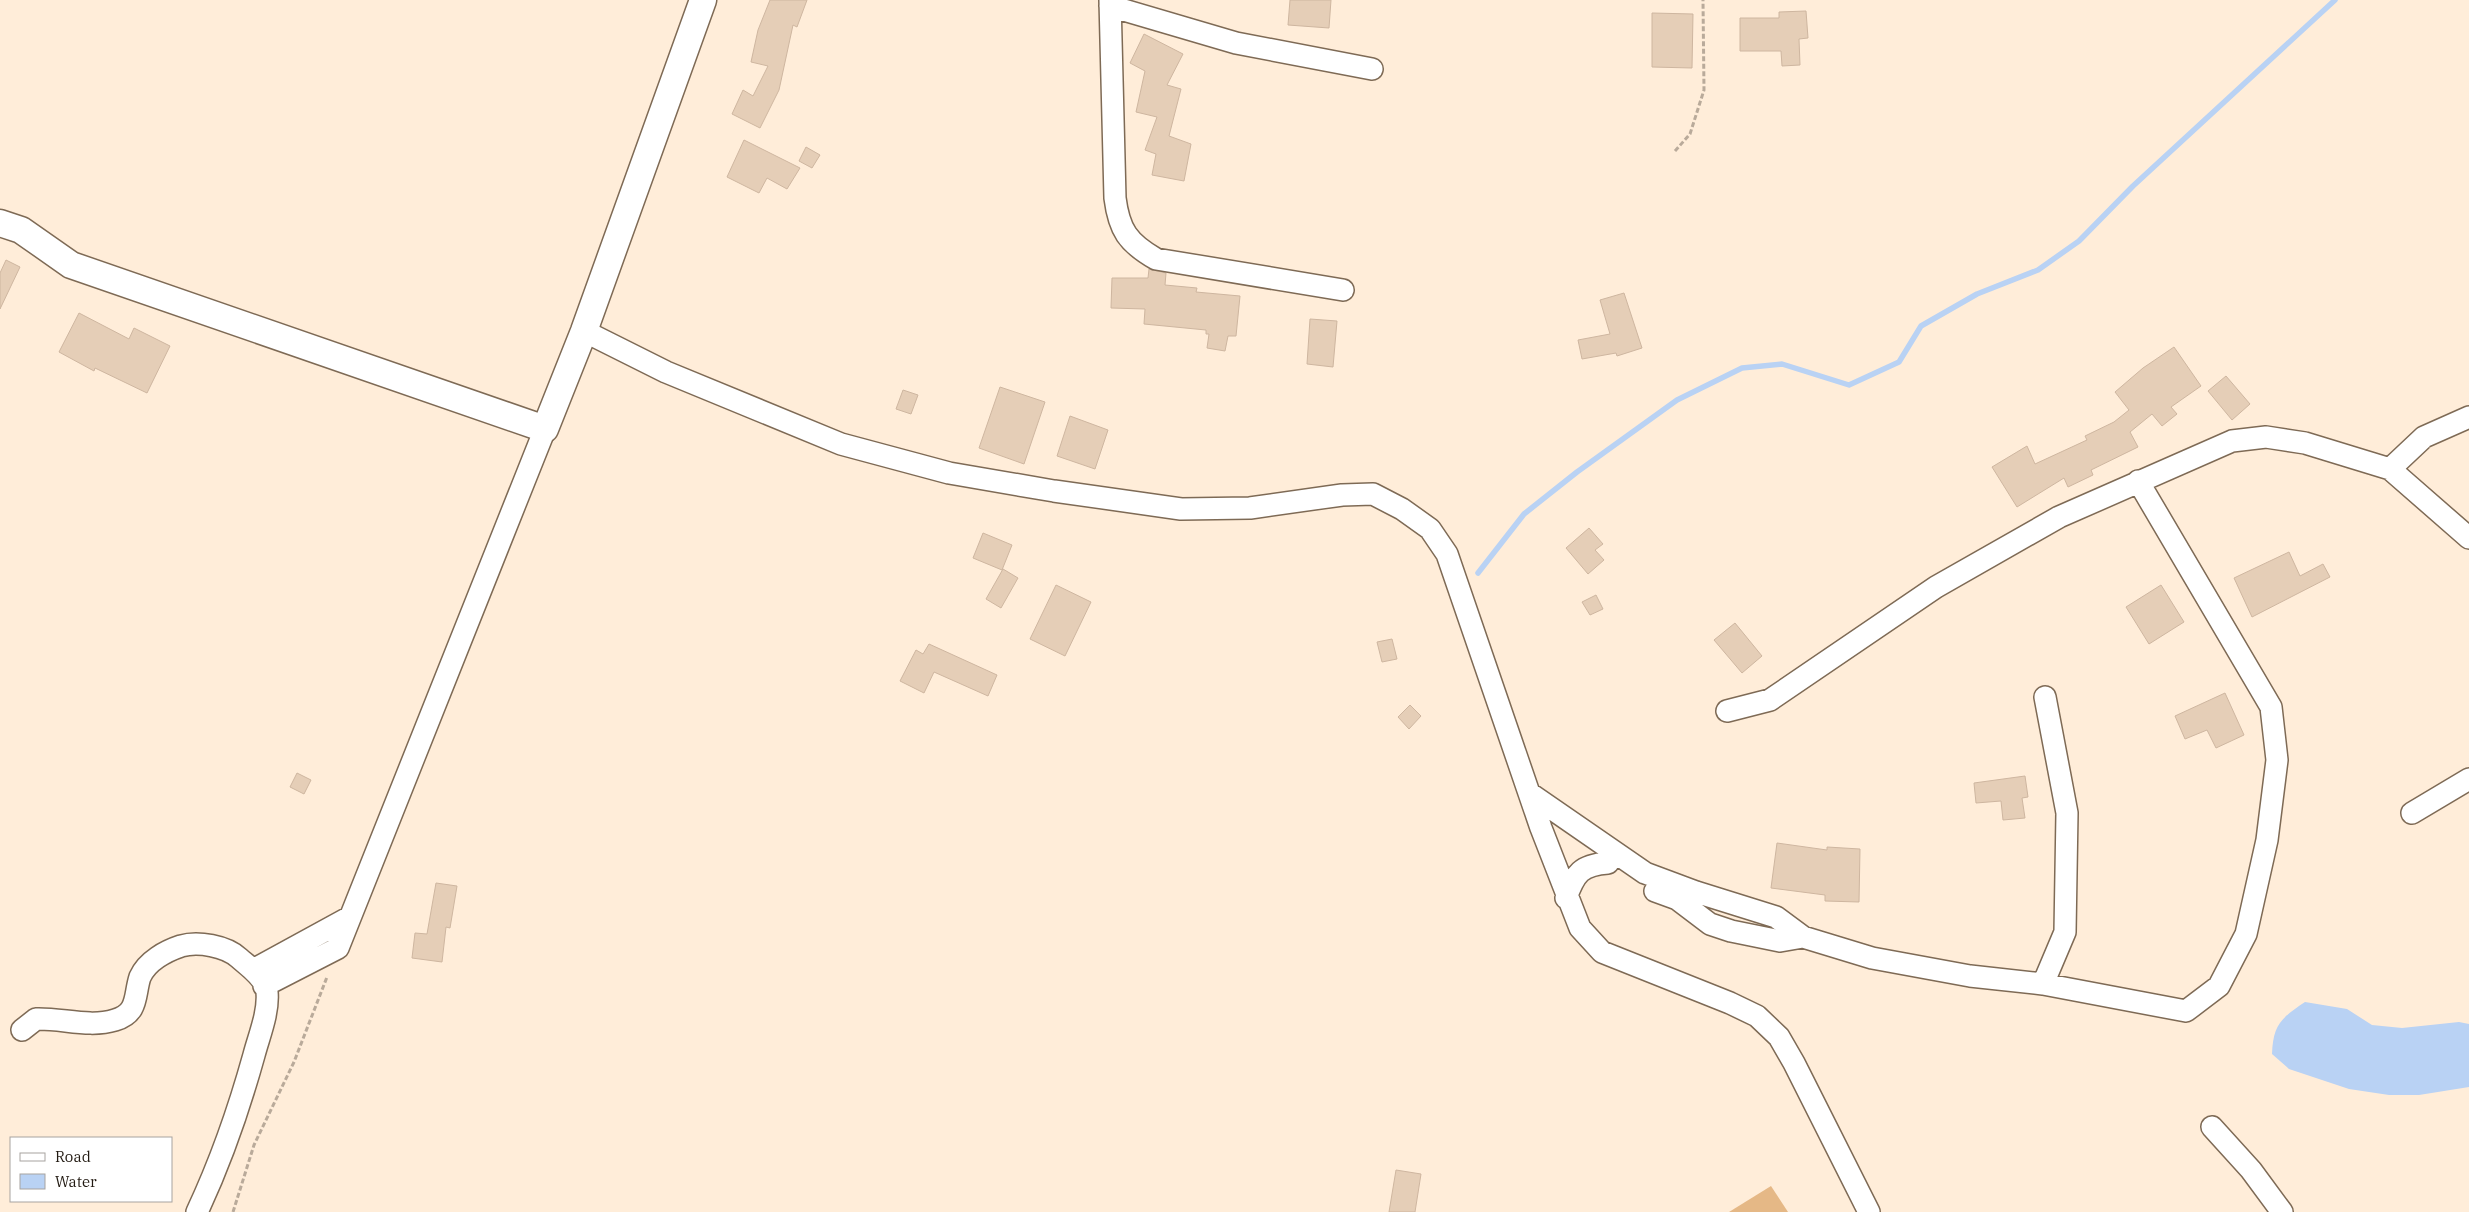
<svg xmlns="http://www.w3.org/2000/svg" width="2469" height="1212" font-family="'IBM Plex Serif',serif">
<rect width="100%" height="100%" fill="#ffedd9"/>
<path fill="#e5b886" d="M1771,1186L1788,1212H1729Z"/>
<path fill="#b9d2f4" d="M2305,1002L2347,1009L2372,1025L2402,1028L2459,1022L2469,1024V1087L2419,1095H2389L2349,1089L2289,1069L2272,1054C2273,1025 2281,1018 2305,1002Z"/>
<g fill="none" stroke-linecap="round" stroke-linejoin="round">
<path stroke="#b9d2f4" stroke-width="5.5" d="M1478,573L1524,514L1577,472L1677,400L1742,368L1782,364L1849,385L1899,362L1921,326L1977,294L2038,270L2079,241L2133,186L2335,0"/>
</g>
<path fill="#e5ceb7" stroke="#ceb6a0" d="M770,0H807L797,27L793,25L779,90L760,128L732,114L743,90L753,96L768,66L751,62L758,30Z
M1290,0H1331L1329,28L1288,25Z
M1806,11L1808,38L1799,39L1800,65L1782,66L1781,51H1740V18H1779V12Z
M1652,13L1693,14L1692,68L1652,67Z
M1144,34L1183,54L1167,85L1181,89L1169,136L1191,144L1184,181L1152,175L1156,154L1145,150L1157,117L1136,112L1145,71L1130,63Z
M744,140L800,168L787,189L767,178L759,193L727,177Z
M806,147L820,155L812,168L799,161Z
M6,260L20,267L0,309V273Z
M1149,269L1166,273L1165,285L1197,288L1196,292L1240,296L1236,336H1228L1225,351L1207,348L1209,334H1206V330L1144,324L1145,309L1111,308L1112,278H1148Z
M1624,293L1642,348L1617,356L1616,353L1582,359L1578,340L1610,334L1600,300Z
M79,313L129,339L134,328L170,346L147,393L95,368L94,371L59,352Z
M1310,319L1337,321L1333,367L1307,364Z
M2174,347L2201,386L2171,407L2177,414L2162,426L2152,414L2130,432L2138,447L2091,470L2093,475L2068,487L2064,478L2017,507L1992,467L2027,446L2035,464L2087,440L2085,436L2114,422L2129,410L2115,392L2143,368Z
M2226,376L2250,404L2232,420L2208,391Z
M1000,387L1045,402L1024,464L979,448Z
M903,390L918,395L911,414L896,409Z
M1070,416L1108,430L1095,469L1057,456Z
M1589,528L1603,544L1595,550L1604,560L1588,574L1566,548Z
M983,533L1012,545L1002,570L973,558Z
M2289,552L2300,576L2323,564L2330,577L2252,617L2234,578Z
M1003,569L1018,578L1001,608L986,599Z
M1056,585L1091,602L1065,656L1030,639Z
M2161,585L2184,622L2149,644L2126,607Z
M1596,595L1603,609L1590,615L1582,602Z
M1735,623L1762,656L1742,673L1714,640Z
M1392,639L1397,659L1382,662L1377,642Z
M929,644L997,675L988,696L934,672L924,693L900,681L916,650L923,654Z
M2225,693L2244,735L2216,748L2207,730L2185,739L2175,716Z
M1410,705L1421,716L1409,729L1398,717Z
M297,773L311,780L304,794L290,787Z
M2025,776L2028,797L2022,798L2025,818L2003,820L2001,801L1976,803L1974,783Z
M1777,843L1827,850V847L1860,849L1859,902L1825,901V895L1771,888Z
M436,883L457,886L450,928L446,927L442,962L412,958L415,933L427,934Z
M1396,1170L1421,1174L1415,1212H1389Z"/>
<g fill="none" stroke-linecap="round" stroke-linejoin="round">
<g stroke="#7e6a55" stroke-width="24">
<path id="minor" d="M1110,0L1115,198C1119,230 1128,243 1156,259L1343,290
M1110,6L1236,43L1372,69
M584,331L666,372L841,444L949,473L1054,491L1181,509L1250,508L1342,495L1373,494L1402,509L1430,529L1447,554L1541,828L1580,928L1602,952L1730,1003L1757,1016L1779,1037L1794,1063L1869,1212
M2390,469L2424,437L2469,417
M1727,711L1770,700L1936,587L2059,517L2232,441L2266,437L2305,443L2390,469L2469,538
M1529,793L1645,873L1696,892L1776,917L1803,937L1872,958L1970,976L2043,984L2186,1011L2219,986L2246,934L2267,840L2277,760L2271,707L2138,481
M2412,813L2469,779
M1655,891L1677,899L1710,924L1731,931L1780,941L1803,937
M1566,898C1575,873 1581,865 1608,863
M253,970L350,917
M2043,984L2065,932L2067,813L2045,697
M264,986L338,948L545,429
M22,1030L36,1019C62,1018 89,1028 115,1020C139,1013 134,995 140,977C147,961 166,951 181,946C198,941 226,946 239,958C249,967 266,978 267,992C269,1012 259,1036 254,1055C239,1109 221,1161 197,1212
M2212,1127L2251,1170L2282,1212"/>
</g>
<g stroke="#7e6a55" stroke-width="29">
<path id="tertiary" d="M0,223L21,230L71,265L545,429L584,331L703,0"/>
</g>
<path stroke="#b9aa9a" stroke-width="3" stroke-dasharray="5 2.5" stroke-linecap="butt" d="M1675,151L1690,134L1704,90L1703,0
M233,1212L254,1145L294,1062L327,977"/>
<use href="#minor" stroke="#fff" stroke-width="21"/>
<use href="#tertiary" stroke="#fff" stroke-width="26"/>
</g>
<rect x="10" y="1137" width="162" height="65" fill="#ffffff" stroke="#a7a3a0"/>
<rect x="20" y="1153" width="25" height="8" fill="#ffffff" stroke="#a7a3a0"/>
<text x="55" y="1162" font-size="15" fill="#221a12">Road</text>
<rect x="20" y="1174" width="25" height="15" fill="#b9d2f4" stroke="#a7a3a0"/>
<text x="55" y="1187" font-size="15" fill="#221a12">Water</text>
</svg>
